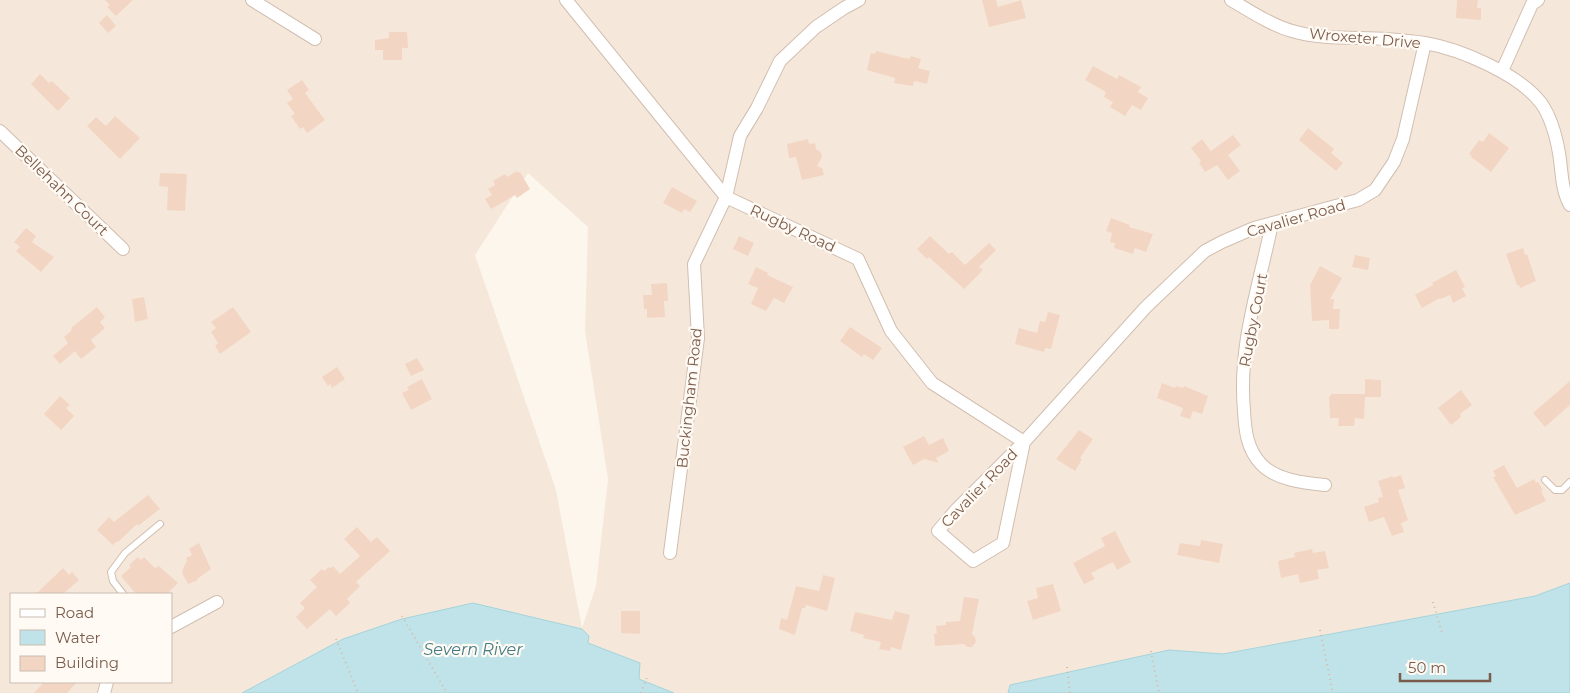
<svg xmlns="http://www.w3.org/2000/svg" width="1570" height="693" font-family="Montserrat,sans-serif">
<rect width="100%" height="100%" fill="#fdf6ec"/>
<path fill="#f5e8da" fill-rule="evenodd" d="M0,0H1570V583L1535,596L1222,654L1169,650L1011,685L1008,693H674L639,679L640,663L588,643L473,603L402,619L343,639L242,693H0ZM528,173L588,227L585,331L608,479L596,586L582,628L556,490L475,255ZM11,594H171V682H11Z"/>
<path fill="#bfe3e8" stroke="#a5d3da" d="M1570,583V693H1008L1010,685L1169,650L1223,654L1535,596Z
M473,603L582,629L589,636L588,643L640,663L639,679L674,693H242L343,639L402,619Z"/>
<path fill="#f3d5c3" d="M105,0H133L116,16L107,7L110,5Z
M982,0H996L998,7L1021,0L1026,18L989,27Z
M1457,0H1478L1477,8H1481V20L1456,18Z
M107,15L116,26L108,33L99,23Z
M389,32H407L408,48H402V60H383V50H375V40L389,38Z
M876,51L909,59L911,56L921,59L918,68L930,71L927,84L914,81L913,86L894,83L895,78L867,70L871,53L875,54Z
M1093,66L1117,79L1119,75L1141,87L1138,92L1148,98L1141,110L1132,105L1125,116L1110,107L1113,102L1104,97L1106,92L1085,80Z
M40,74L49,83L52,81L70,98L58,111L31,84Z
M302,80L309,90L305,93L325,120L307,133L303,127L300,129L291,116L295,114L287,103L293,99L287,90Z
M115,116L140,138L120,159L87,126L96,117L106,126Z
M1308,128L1334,149L1331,153L1343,163L1336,171L1299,140Z
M1489,133L1509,148L1491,172L1471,157L1472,156L1469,154L1479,140L1483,142Z
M1233,135L1241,145L1228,155L1240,171L1228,180L1217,165L1205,172L1199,163L1201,161L1191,148L1202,139L1211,151Z
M808,139L809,144L815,143L816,149L821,152L822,157L817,166L822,168L824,175L802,180L796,157L789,158L787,144Z
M517,171L518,173L520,172L530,189L517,198L515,195L491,209L485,199L492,195L488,189L495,185L493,181L505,174L507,177Z
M160,173L187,174L185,211L167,210L168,187L159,186Z
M672,187L697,201L690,212L684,209L682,213L663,203Z
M1111,218L1130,225L1129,227L1153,234L1146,252L1135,248L1133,254L1114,248L1115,243L1110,242L1112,233L1106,231Z
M26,228L36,236L32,242L54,257L41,272L16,251L20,247L14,242Z
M739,236L754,243L748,256L733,249Z
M930,236L949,254L952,252L965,265L989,243L996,250L979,267L983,270L964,289L929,257L927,259L917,249Z
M1523,248L1525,255L1527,254L1536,281L1520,288L1519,285H1517L1506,254Z
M1355,255L1370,258L1368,270L1352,267Z
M1320,266L1342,278L1330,299H1334L1333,309H1340L1339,329H1329V320L1312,321L1310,285Z
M756,267L768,273L767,275L793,287L784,303L774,298L766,311L751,304L758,288L748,284Z
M1456,270L1465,287L1462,288L1466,296L1453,303L1450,295L1441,299L1440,298L1422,308L1415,295L1433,285L1432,283Z
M667,283L668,301H664L665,317L647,318V309H644L643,295H652L651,284Z
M144,297L148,319L135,322L132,299Z
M97,307L105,317L100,322L105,328L91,340L96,347L81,359L75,351L60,364L53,356L68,343L64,337L72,330L71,328Z
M233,307L251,332L220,354L215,346L218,343L211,332L216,328L211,322Z
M1048,312L1060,315L1051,349L1045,348L1044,352L1015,344L1019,328L1037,333L1040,321L1045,322Z
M850,327L882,348L873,360L864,354L862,357L840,341Z
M417,358L424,370L411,376L405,364Z
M337,367L345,379L332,388L330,384L328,386L322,377Z
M422,379L432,399L411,410L402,393L409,390L407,387Z
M1365,379L1381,380V397H1365L1364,419L1355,418L1354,426H1338L1339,418H1330L1329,396H1331V394H1365Z
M1570,381V405L1545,427L1533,413Z
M1162,383L1175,388L1176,386L1183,388L1184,386L1208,396L1202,414L1193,411L1190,419L1180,416L1183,408L1157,398Z
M1461,390L1472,405L1460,414L1461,417L1451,425L1438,408Z
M60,396L70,405L66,408L74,416L61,430L44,414Z
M1079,430L1093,439L1080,458L1082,459L1075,471L1056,459Z
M924,436L929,445L943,438L949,451L936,458L939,463L924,459L913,465L903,447Z
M1504,465L1517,488L1534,479L1536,483L1538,482L1543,490L1541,491L1546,501L1515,515L1493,477L1496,476L1493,471Z
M1401,475L1405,488L1398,490L1408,520L1401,523L1404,532L1392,536L1384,517L1369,522L1364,507L1379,502L1378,498L1383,497L1378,481L1393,476V478Z
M148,495L160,509L138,526L137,524L118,542L117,541L113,545L97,530L109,517L114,522Z
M357,527L371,542L377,537L390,551L356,582L360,586L347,599L350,603L336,616L330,609L307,629L296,617L305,608L300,603L317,587L310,580L322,569L324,571L329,567L330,568L333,566L340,574L360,556L344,539Z
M1115,531L1131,562L1117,570L1113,562L1091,573L1095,579L1084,584L1073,563L1105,546L1101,538Z
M1201,540L1223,544L1219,563L1177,555L1180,543L1200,546Z
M199,543L211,569L197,579L198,580L188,584L182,573L184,566L187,561L186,558L192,555L189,549Z
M1312,549L1313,553L1325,551L1329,568L1317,570L1319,579L1300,583L1298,574L1281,578L1278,561L1295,557L1294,553Z
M138,557L141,560L144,557L155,568L159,566L178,583L167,594H136L121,576L131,567L129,565Z
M63,568L69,575L72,572L79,580L63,594H36Z
M823,575L835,578L827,611L806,605L805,608H802L795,635L779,629L781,618L787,620L796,586L819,591Z
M1053,584L1061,611L1033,620L1027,601L1038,598L1036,588Z
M964,597L979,599L972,634L975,637L976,642L972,647H967L964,644L935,646L934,634L937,633L936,626L946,625V622L960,621Z
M621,611H640V634L621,633Z
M895,611L910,615L901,650L891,647L890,651L879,649L881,642L863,638L864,635L850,631L855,612L892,620Z
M44,682H77L67,693H34Z"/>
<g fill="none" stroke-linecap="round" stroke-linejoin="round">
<g stroke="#d1beb0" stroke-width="8">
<path id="service" d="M1545,480L1555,490H1562L1570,482
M123,594L113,581L111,572L125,553L160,524"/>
</g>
<g stroke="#d1beb0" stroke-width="14">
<path id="minor" d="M252,0L315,39
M566,0L726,197L858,259L891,331L932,383L1024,442L1003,543L973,561L938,531L956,510L1024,442L1146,307L1205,251L1222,242L1254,228L1358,200L1375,190L1394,162L1403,139L1425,43
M1231,0C1250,11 1271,25 1292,31C1322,40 1356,37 1387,39C1399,40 1412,41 1425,43C1460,49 1519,74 1541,103C1551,117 1556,136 1559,153C1562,170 1561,189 1570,205
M1502,71L1532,4L1538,0
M0,131L123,249
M1272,223C1259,288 1238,344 1244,411C1245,430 1247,449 1261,464C1276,480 1304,483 1325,485
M670,553L698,338L694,264L726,197L740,136L757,108L780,61L816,27L844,8L859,0
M171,627L217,602
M104,693L107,682"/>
</g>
<path stroke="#d9b8a5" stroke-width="2" stroke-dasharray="1 4" stroke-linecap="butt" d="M1433,602L1442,633
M402,616L447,693
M1320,630L1333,693
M336,639L358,693
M1151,651L1159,693
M1067,667L1070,693
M641,693L647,677"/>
<use href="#service" stroke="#fff" stroke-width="6"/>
<use href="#minor" stroke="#fff" stroke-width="12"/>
</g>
<g text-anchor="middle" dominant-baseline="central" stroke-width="4.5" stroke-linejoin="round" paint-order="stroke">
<g font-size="15" fill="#7a5c4d" stroke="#fffaf3">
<text transform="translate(1365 38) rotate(5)">Wroxeter Drive</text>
<text transform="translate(62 190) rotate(44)">Bellehahn Court</text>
<text transform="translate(1296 218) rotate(-16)">Cavalier Road</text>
<text transform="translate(793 228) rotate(25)">Rugby Road</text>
<text transform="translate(1253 320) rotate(-79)">Rugby Court</text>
<text transform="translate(689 398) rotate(-84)">Buckingham Road</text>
<text transform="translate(979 488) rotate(-46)">Cavalier Road</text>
</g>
<g font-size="16" font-style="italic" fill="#437c86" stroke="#fffaf3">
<text x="473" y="649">Severn River</text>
</g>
</g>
<rect x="10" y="593" width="162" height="90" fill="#fffaf3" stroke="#cabbb1"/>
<rect x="20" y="609" width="25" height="8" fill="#ffffff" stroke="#cabbb1"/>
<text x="55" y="618" font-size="15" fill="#7a5c4d">Road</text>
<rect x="20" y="630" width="25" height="15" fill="#bfe3e8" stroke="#cabbb1"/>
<text x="55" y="643" font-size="15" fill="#7a5c4d">Water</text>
<rect x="20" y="656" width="25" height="15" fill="#f3d5c3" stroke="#cabbb1"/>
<text x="55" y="668" font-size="15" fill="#7a5c4d">Building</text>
<path d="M1400 673v8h90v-8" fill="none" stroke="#7a5c4d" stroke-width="2.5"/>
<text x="1408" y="673" font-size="15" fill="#7a5c4d" stroke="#fffaf3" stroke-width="4" paint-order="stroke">50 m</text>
</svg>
